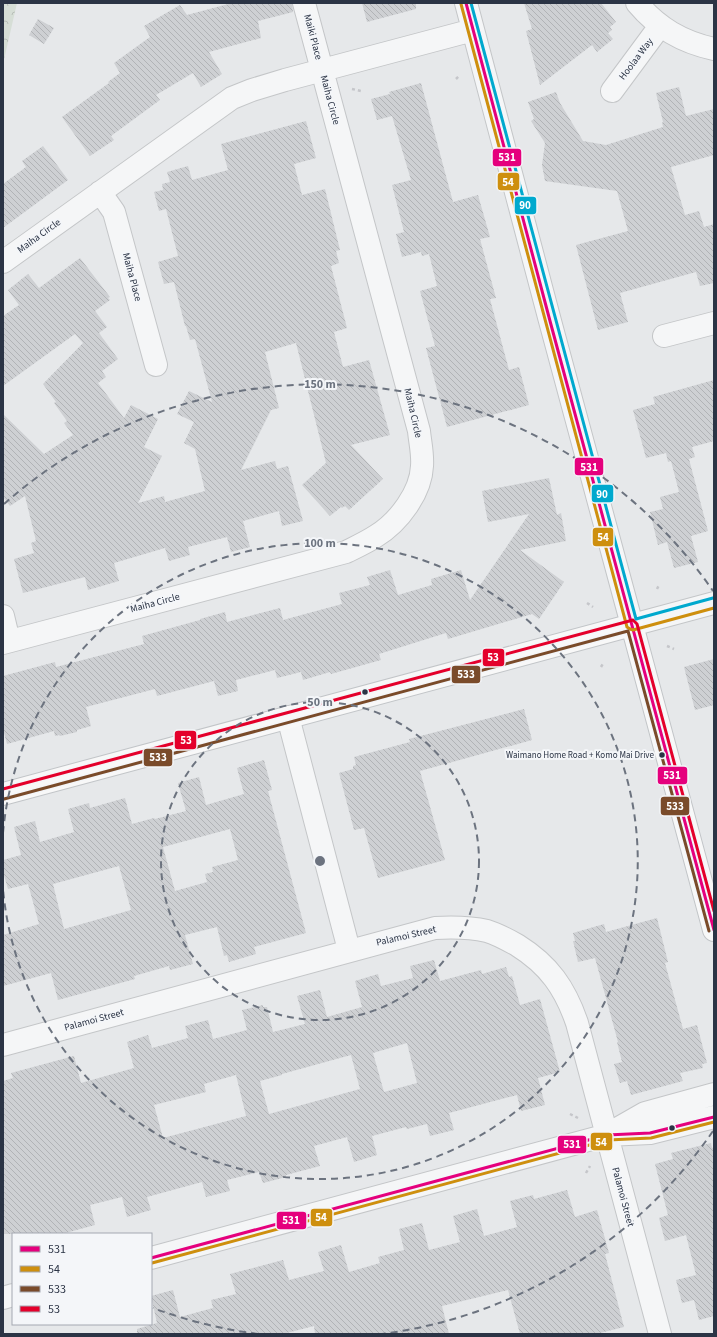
<svg xmlns="http://www.w3.org/2000/svg" width="717" height="1337" font-family="'Source Sans 3',sans-serif">
<defs>
<pattern id="forest-crowns" width="20" height="18" patternUnits="userSpaceOnUse"><rect width="20" height="18" fill="#d6ded6"/><path d="M2 6a3 3 0 1 1 6 0M12 15a3 3 0 1 1 6 0" fill="none" stroke="#b8bfb9"/></pattern>
<pattern id="building-back-hatch" width="6" height="6" patternUnits="userSpaceOnUse"><rect width="6" height="6" fill="#ced0d3"/><path d="M-1 5l2 2M0 0l6 6M5-1l2 2" fill="none" stroke="#b1b3b6"/></pattern>
</defs>
<rect width="100%" height="100%" fill="#e6e8ea"/>
<path fill="url(#forest-crowns)" d="M3,3H17L3,64Z"/>
<path fill="url(#building-back-hatch)" fill-rule="evenodd" d="M232,3H292L293,12L258,21L261,38L209,52L222,74L201,87L193,73L156,95L160,100L111,136L114,140L90,156L62,117L109,83L108,82L120,73L114,63L150,37L144,26L180,5L187,15Z
M362,3H416V9L367,22Z
M524,3H601L616,22L610,27L612,30L608,33L613,39L597,52L592,45L540,85L526,31L532,29Z
M38,19L54,28L44,44L29,35Z
M421,83L453,202L478,195L490,237L480,239L496,298L490,299L509,370L519,367L529,405L447,427L426,348L435,346L420,291L437,286L429,254L422,256L421,252L402,257L396,234L404,232L392,185L411,180L392,116L377,120L371,99L390,94L389,92Z
M679,87L686,116L714,109V155L671,167L685,215L699,211L704,227L714,224V283L700,286L696,272L620,293L628,322L598,330L576,245L628,231L617,191L545,181L542,165L545,143L531,121L534,119L528,102L556,92L560,103L583,141L606,145L663,127L662,123L663,122L656,93Z
M306,121L316,158L294,164L302,195L325,189L340,250L336,251L339,263L331,266L347,328L334,332L343,367L369,360L390,435L351,445L383,479L349,510L345,506L342,508L341,507L330,516L302,485L326,463L296,343L265,352L279,408L271,410L241,470L275,461L277,469L288,466L303,521L282,526L279,511L243,521L250,547L231,552L227,537L188,547L190,555L169,561L165,548L114,563L119,581L88,590L85,577L23,593L14,559L34,553L31,543L36,541L25,496L10,506L3,497V414L44,454L73,435L64,423L67,421L54,403L56,402L43,384L83,343L75,334L3,386V316L19,305L8,290L28,274L39,288L80,258L110,297L108,298L110,300L95,311L107,327L99,333L118,359L102,371L106,377L98,383L124,418L131,405L158,419L144,447L162,456L138,503L164,496L165,502L205,491L195,449L184,443L194,422L177,414L189,391L212,402L195,339L190,340L186,326H185L174,282L164,284L158,262L178,256L166,209L159,211L154,192L163,190L162,184L170,182L167,172L188,166L192,180L228,170L221,144Z
M43,146L68,180L3,228V184L26,167L22,161Z
M714,380V441L692,447L695,457L689,459L708,531L691,536L698,562L674,568L667,542L658,545L650,512L663,509L660,497L679,492L671,461L668,462L666,453L646,458L633,410L655,404L653,397Z
M549,478L557,515L561,513L566,541L520,550L564,582L539,619L532,614L448,639L446,633L379,654L381,660L331,674L330,672L303,680L301,672L277,678L275,670L236,680L238,691L218,696L214,681L157,696L155,689L86,707L91,726L77,730V732L60,736L59,735L55,736L54,731L7,744L3,729V676L55,662L56,667L144,644L142,636L200,620V619L225,612L227,622L280,608L283,620L342,604L339,593L370,585L367,577L390,570L398,595L432,585L431,579L461,570L470,600L529,514L488,522L482,491Z
M714,659V705L695,710L684,667Z
M524,709L532,740L420,771L445,860L378,878L364,828L354,830L339,773L353,769V766L356,765L354,757L410,742L409,739Z
M264,760L272,790L268,791L306,933L254,947L256,954L229,962L227,955L224,956L217,927L185,935L193,964L170,970L169,966L134,976L135,979L58,1000L51,973L3,986V935L39,924L28,884L8,889L3,872V860L21,855L14,827L35,821L40,842L74,832L68,809L89,803L90,808L125,798L132,824L154,818L155,819L186,811L178,783L199,777L206,805L244,794L237,768ZM230,829L238,860L212,867L213,872L205,874L207,882L175,891L163,847ZM119,866L131,910L64,929L53,884Z
M657,918L668,962L665,963L683,1029L697,1025L707,1063L702,1064L703,1068L680,1073L683,1081L631,1095L627,1081L620,1083L614,1064L622,1062L617,1042H618L595,958L578,962L573,941H575L573,933L604,924L606,932Z
M434,960L440,981L481,970L482,974L506,967L509,977L512,976L520,1005L540,999L560,1072L538,1078L545,1105L521,1111L517,1095L449,1113L454,1130L430,1136L427,1124L407,1129L406,1127L372,1136L377,1155L354,1162L347,1137L314,1146L320,1166L286,1175V1177L263,1183L259,1172L227,1180L230,1191L206,1197L202,1182L147,1197L151,1210L127,1217L122,1197L90,1205L95,1225L62,1234H3V1081L13,1078L11,1073L74,1056L81,1083L134,1068L127,1042L148,1035L152,1048L188,1038L185,1026L208,1020L213,1039L247,1030L242,1010L263,1005V1007H267L273,1032L305,1024L297,996L320,990L327,1017L362,1007L355,981L378,974L381,986L413,978L410,966ZM407,1043L417,1083L384,1092L373,1053ZM351,1055L360,1089L269,1114L260,1081L282,1075V1074ZM236,1075L246,1116L163,1138L154,1105L206,1092L204,1084Z
M711,1143L712,1148L714,1147V1316L699,1320L694,1300L682,1303L676,1280L696,1275L686,1235L665,1241L659,1218L668,1215L655,1164L673,1159L671,1153Z
M567,1190L575,1217L597,1210L609,1253L605,1254L624,1327L596,1334H520L508,1290L442,1306L449,1334H315L314,1326L283,1334H137V1329L157,1323L151,1296L173,1290L180,1317L213,1308L211,1300L236,1294L230,1274L283,1260L289,1280L324,1271L318,1252L341,1245L349,1272L380,1263L378,1257L404,1250L399,1229L422,1223L429,1250L460,1242L453,1216L477,1209L484,1236L517,1227L510,1201L533,1195L534,1199Z"/>
<g fill="none" stroke-linecap="round" stroke-linejoin="round">
<g stroke="#c4c6c8" stroke-width="24">
<path id="minor" d="M466,3L550,321L632,625L714,603
M637,3C658,28 682,42 714,49
M612,91L660,26
M100,192L114,212L156,365
M3,262L232,98L252,90L285,80L473,30
M664,336L714,323
M3,616L9,641
M3,643L346,552C356,547 367,542 376,536C399,522 421,492 422,466C423,454 420,442 419,431L304,3
M288,717L349,950
M3,1045L435,928C452,927 469,927 487,931C497,934 508,940 517,945C549,965 565,988 577,1023L660,1334
M610,1133L645,1113L714,1094
M151,1258L607,1135L650,1133L714,1117
M3,1298L13,1295"/>
</g>
<g stroke="#c2c5c8" stroke-width="24">
<path id="major" d="M3,794L632,625L714,930"/>
</g>
<path stroke="#c5c6ca" stroke-width="2.5" stroke-dasharray="3 3" stroke-linecap="butt" d="M456,79L460,75
M352,89L361,91
M657,589L659,585
M587,603L593,607
M667,646L674,649
M601,667L604,662
M570,1114L578,1118
M586,1173L590,1166"/>
<use href="#minor" stroke="#f5f6f7" stroke-width="22"/>
<use href="#major" stroke="#f8f8f8" stroke-width="22"/>
<g stroke="#f4f6f9" stroke-width="6">
<path id="bus-1" d="M466,3L550,321L714,930
M151,1258L607,1135L650,1133L714,1117"/>
</g>
<g stroke="#f4f6f9" stroke-width="6">
<path id="bus-2" d="M461,4L627,627L630,629L633,630L714,608
M152,1263L608,1140L651,1138L714,1122"/>
</g>
<g stroke="#f4f6f9" stroke-width="6">
<path id="bus-3" d="M4,799L628,631L709,931"/>
</g>
<g stroke="#f4f6f9" stroke-width="6">
<path id="bus-4" d="M3,789L633,620L637,624L714,911"/>
</g>
<g stroke="#f4f6f9" stroke-width="6">
<path id="bus-5" d="M471,3L636,619L713,598"/>
</g>
<use href="#bus-1" stroke="#e5007d" stroke-width="3"/>
<use href="#bus-2" stroke="#ce8f0e" stroke-width="3"/>
<use href="#bus-3" stroke="#7a4b2a" stroke-width="3"/>
<use href="#bus-4" stroke="#e4002b" stroke-width="3"/>
<use href="#bus-5" stroke="#00a9ce" stroke-width="3"/>
</g>
<g fill="none" stroke="#6c737f" stroke-width="2" stroke-dasharray="7 5">
<circle cx="320" cy="861" r="159"/>
<path d="M3 833A318 318 0 1 1 3 889"/>
<path d="M713 1131A477 477 0 0 1 382 1334M258 1334A477 477 0 0 1 153 1308M4 504A477 477 0 0 1 713 591"/>
</g>
<g fill="#2b3445" stroke="#f4f6f9" stroke-width="1.5">
<circle cx="365" cy="692" r="3.5"/>
<circle cx="662" cy="755" r="3.5"/>
<circle cx="672" cy="1128" r="3.5"/>
</g>
<g text-anchor="middle" dominant-baseline="central" stroke-width="4" stroke-linejoin="round" paint-order="stroke">
<g font-size="9" fill="#2b3445" stroke="#f4f6f9" text-anchor="end">
<text x="654" y="755">Waimano Home Road + Komo Mai Drive</text>
</g>
<g font-size="10" fill="#2b3445" stroke="#f4f6f9">
<text transform="translate(313 37) rotate(75)">Maiki Place</text>
<text transform="translate(636 59) rotate(-53)">Hoolaa Way</text>
<text transform="translate(330 100) rotate(75)">Maiha Circle</text>
<text transform="translate(39 236) rotate(-36)">Maiha Circle</text>
<text transform="translate(132 277) rotate(75)">Maiha Place</text>
<text transform="translate(413 413) rotate(77)">Maiha Circle</text>
<text transform="translate(155 603) rotate(-15)">Maiha Circle</text>
<text transform="translate(406 936) rotate(-13)">Palamoi Street</text>
<text transform="translate(94 1020) rotate(-15)">Palamoi Street</text>
<text transform="translate(623 1197) rotate(75)">Palamoi Street</text>
</g>
</g>
<circle cx="320" cy="861" r="6" fill="#6c737f" stroke="#f4f6f9" stroke-width="2"/>
<g font-size="12" text-anchor="middle" font-weight="bold" fill="#6c737f" stroke="#f4f6f9" stroke-width="4" stroke-linejoin="round" paint-order="stroke">
<text x="320" y="388">150 m</text>
<text x="320" y="547">100 m</text>
<text x="320" y="706">50 m</text>
</g>
<g stroke="#f4f6f9" stroke-width="1.5">
<rect x="492" y="148" width="30" height="19" rx="4" fill="#e5007d"/>
<rect x="497" y="172" width="23" height="19" rx="4" fill="#ce8f0e"/>
<rect x="514" y="196" width="23" height="19" rx="4" fill="#00a9ce"/>
<rect x="574" y="457" width="30" height="19" rx="4" fill="#e5007d"/>
<rect x="591" y="484" width="23" height="19" rx="4" fill="#00a9ce"/>
<rect x="592" y="527" width="22" height="20" rx="4" fill="#ce8f0e"/>
<rect x="482" y="648" width="23" height="19" rx="4" fill="#e4002b"/>
<rect x="451" y="665" width="30" height="19" rx="4" fill="#7a4b2a"/>
<rect x="174" y="730" width="23" height="20" rx="4" fill="#e4002b"/>
<rect x="143" y="748" width="30" height="19" rx="4" fill="#7a4b2a"/>
<rect x="657" y="766" width="31" height="19" rx="4" fill="#e5007d"/>
<rect x="660" y="796" width="30" height="20" rx="4" fill="#7a4b2a"/>
<rect x="590" y="1132" width="23" height="19" rx="4" fill="#ce8f0e"/>
<rect x="557" y="1135" width="30" height="19" rx="4" fill="#e5007d"/>
<rect x="310" y="1208" width="23" height="19" rx="4" fill="#ce8f0e"/>
<rect x="276" y="1211" width="31" height="19" rx="4" fill="#e5007d"/>
</g>
<g font-size="11" text-anchor="middle" font-weight="bold" fill="#fff">
<text x="507" y="161">531</text>
<text x="508" y="186">54</text>
<text x="525" y="209">90</text>
<text x="589" y="471">531</text>
<text x="602" y="498">90</text>
<text x="603" y="541">54</text>
<text x="493" y="661">53</text>
<text x="466" y="678">533</text>
<text x="186" y="744">53</text>
<text x="158" y="761">533</text>
<text x="672" y="779">531</text>
<text x="675" y="810">533</text>
<text x="601" y="1146">54</text>
<text x="572" y="1148">531</text>
<text x="321" y="1221">54</text>
<text x="291" y="1224">531</text>
</g>
<rect width="717" height="1337" fill="none" stroke="#2b3445" stroke-width="8"/>
<rect x="12" y="1233" width="140" height="92" fill="#f4f6f9" stroke="#a4a8b1"/>
<rect x="20" y="1246" width="20" height="6" fill="#e5007d" stroke="#a4a8b1"/>
<text x="48" y="1253" font-size="12" fill="#2b3445">531</text>
<rect x="20" y="1266" width="20" height="6" fill="#ce8f0e" stroke="#a4a8b1"/>
<text x="48" y="1273" font-size="12" fill="#2b3445">54</text>
<rect x="20" y="1286" width="20" height="6" fill="#7a4b2a" stroke="#a4a8b1"/>
<text x="48" y="1293" font-size="12" fill="#2b3445">533</text>
<rect x="20" y="1306" width="20" height="6" fill="#e4002b" stroke="#a4a8b1"/>
<text x="48" y="1313" font-size="12" fill="#2b3445">53</text>
</svg>
